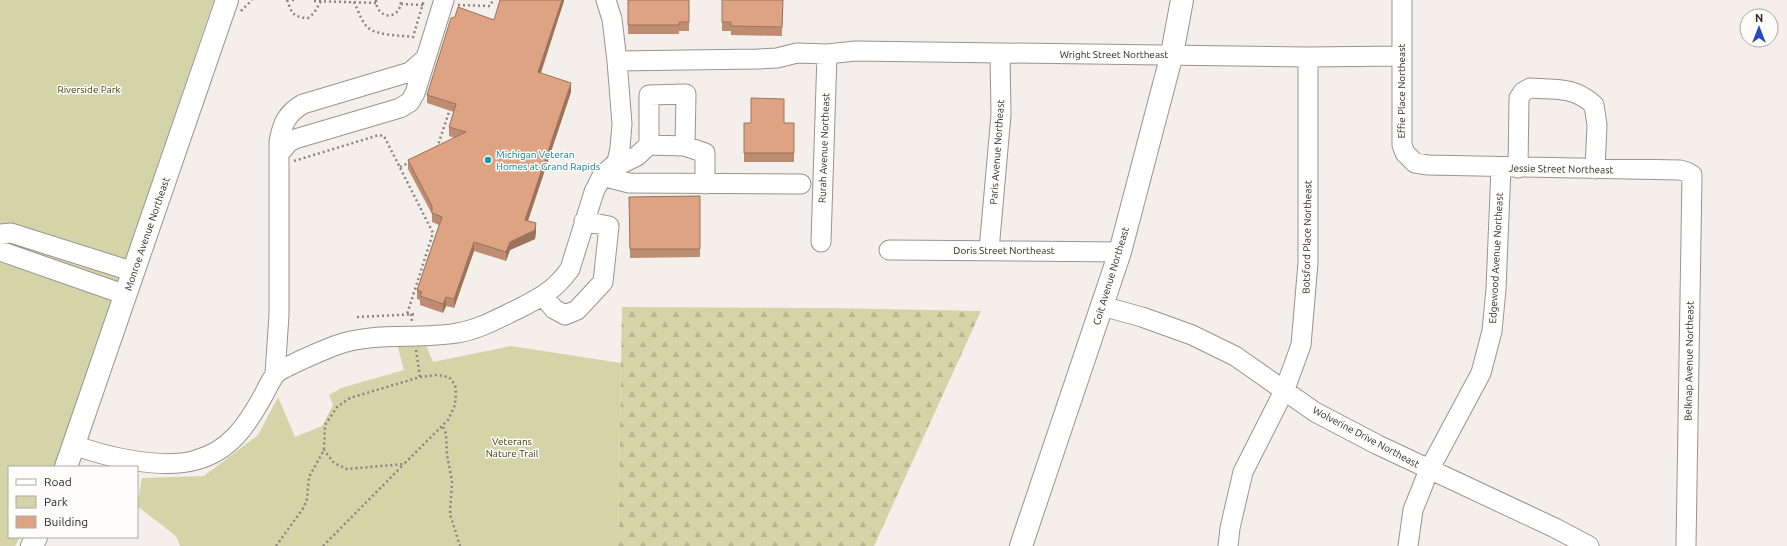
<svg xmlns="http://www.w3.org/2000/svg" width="1787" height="546" font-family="Ubuntu,sans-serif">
<defs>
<pattern id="forest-firs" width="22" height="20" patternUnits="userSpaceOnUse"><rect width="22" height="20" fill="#d3d5a9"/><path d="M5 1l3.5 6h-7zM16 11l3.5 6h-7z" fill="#b5b791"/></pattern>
</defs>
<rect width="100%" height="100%" fill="#f4efea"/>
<path fill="url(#forest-firs)" d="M622,307L829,308L981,311L874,546H618Z"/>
<path fill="#d3d5a9" d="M0,0H214L55,467H9V537H20L15,546H0Z
M425,342L433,362L511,346L621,363L618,546H180L176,536L137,506L142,478L204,476L258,435L278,397L295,437L322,426L333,405L329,395L341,388L404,370L397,344Z"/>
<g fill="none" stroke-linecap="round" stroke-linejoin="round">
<g stroke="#999490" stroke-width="21">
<path id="minor" d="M1402,0V145L1405,153L1415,163L1428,165L1680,170L1687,172L1692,175L1686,546
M617,61L758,59L777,58L797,53L827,54L856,51L1308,57L1401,56
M649,145L685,146L705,153V184
M279,154L289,142L295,139L400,108L410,102L415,93L444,0
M613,168L637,156L649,145V95L686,94L685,146
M1518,168L1519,98L1523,92L1530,88C1556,90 1573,86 1594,105L1597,125L1595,169
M602,176L629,183L801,184
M0,234L11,233L134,272
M821,242L827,54
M889,250L1120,252
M989,250L1001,115L1000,54
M0,251L126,295
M543,296L554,309L565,315L577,310L603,282L609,226L584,221
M1102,306L1142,317L1192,335L1235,356L1315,412L1378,445L1555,528L1589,546
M275,374L279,315V142C282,124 287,113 303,104L410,72L425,59
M74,445C106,457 163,470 196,460C230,451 247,425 263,396C267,389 270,381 275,375C280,368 324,350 334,346C374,331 416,340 457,333C478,330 499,318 518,309C540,298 555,290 570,269L594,192L602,176L617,162L620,148L622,124L617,61L612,19L606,0
M1228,546L1230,528L1243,472L1285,389L1301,345L1308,263V57
M1408,546L1413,510L1429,470L1481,373L1492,331L1496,289L1501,168"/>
</g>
<g stroke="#999490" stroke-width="24">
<path id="major" d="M66,467L227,0
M32,546L36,537
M1021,546L1120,252L1172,54L1182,0"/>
</g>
<path stroke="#888582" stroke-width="2.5" stroke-dasharray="2 3" stroke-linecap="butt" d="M287,0C292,13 292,17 308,18L314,13L321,1
M292,0H296
M376,0C376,20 401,21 401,0
M314,1L376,3
M354,2C358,10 361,20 367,27C377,36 400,35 413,37L424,0
M401,4L423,5
M458,5L490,6L493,0
M241,11L252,0
M437,148L450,109
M294,161L379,135L384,136L433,233L407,314
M400,167L410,162
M411,314L412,322
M357,317L417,314
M416,350L420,377
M443,427L446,434L447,455L452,481L450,514L460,546
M276,546L304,507L307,499L309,477L324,450L325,425L337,407L350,398L420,377L437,375L449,377L455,385L456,393L455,405L448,420L404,464L347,469L334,463L324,450
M323,546L404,464"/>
<use href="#minor" stroke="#fff" stroke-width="19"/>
<use href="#major" stroke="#fff" stroke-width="22"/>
</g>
<path fill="#be8c71" d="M564,0L541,73L571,92L528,221L536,232L535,239L510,250L506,261L474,251L454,308L446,306L443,313L420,305V300L417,299V290L439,225L432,222V214L408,169V160L455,138L449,136V127L454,112L427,103V95L494,20Z
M628,0H689V31H679V34H628Z
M722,0H783L782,36L731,35V31H722Z
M744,123H794V162H744Z
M700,196V257L630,258L629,197Z"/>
<path fill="#9b725c" d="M562,0H564V1L538,81V72Z
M571,83V92L525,229V220Z
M536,223V232L535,239L510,250L506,261V252L510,242Z
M474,242V251L454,308V299Z
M446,297V306L443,313V304Z"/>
<path fill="#dda383" stroke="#9b725c" d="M500,0H562L538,72L571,83L525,220L536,223L535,230L510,242L506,252L474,242L454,299L446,297L443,304L420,296L422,292L417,290L442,217L432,213V206L408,160L466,132L449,127L456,104L427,95L451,18L455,17L458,7L494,20Z
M628,0H689V22H679V25H628Z
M722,0H783L782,27L731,26V22H722Z
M751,98L784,99V123H794V153H744V123H751Z
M700,196V249H630L629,197Z"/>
<circle fill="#0f9aa8" stroke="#fffdfb" stroke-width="1.5" cx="488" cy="160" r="4"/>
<g text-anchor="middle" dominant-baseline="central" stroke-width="3" stroke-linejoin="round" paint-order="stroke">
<g font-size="10" fill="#2c2a29" stroke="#fffdfb">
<text x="1114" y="54">Wright Street Northeast</text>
<text transform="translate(1401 91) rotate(-90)">Effie Place Northeast</text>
<text transform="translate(824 148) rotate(-88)">Rurah Avenue Northeast</text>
<text transform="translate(997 152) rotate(-86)">Paris Avenue Northeast</text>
<text transform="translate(1561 169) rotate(1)">Jessie Street Northeast</text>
<text transform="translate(147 234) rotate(-71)">Monroe Avenue Northeast</text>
<text transform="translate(1307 237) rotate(-89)">Botsford Place Northeast</text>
<text x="1004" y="250">Doris Street Northeast</text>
<text transform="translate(1496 258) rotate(-87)">Edgewood Avenue Northeast</text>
<text transform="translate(1111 276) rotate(-73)">Coit Avenue Northeast</text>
<text transform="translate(1689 361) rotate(-89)">Belknap Avenue Northeast</text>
<text transform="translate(1366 437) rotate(28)">Wolverine Drive Northeast</text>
</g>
<g font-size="10" fill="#3a3a09" stroke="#fffdfb">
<text x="89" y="89">Riverside Park</text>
<text x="512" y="441">Veterans<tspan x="512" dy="12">Nature Trail</tspan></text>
</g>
<g font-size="10" fill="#0d838f" stroke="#fffdfb" text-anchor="start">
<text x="496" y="154">Michigan Veteran<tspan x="496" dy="12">Homes at Grand Rapids</tspan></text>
</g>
</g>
<rect x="8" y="466" width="130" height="72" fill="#fffdfb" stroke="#aba9a7"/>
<rect x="16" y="479" width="20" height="6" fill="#ffffff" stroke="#aba9a7"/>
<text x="44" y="486" font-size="12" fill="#2c2a29">Road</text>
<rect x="16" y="496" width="20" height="12" fill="#d3d5a9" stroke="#aba9a7"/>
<text x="44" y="506" font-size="12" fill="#2c2a29">Park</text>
<rect x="16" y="516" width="20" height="12" fill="#dda383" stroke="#aba9a7"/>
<text x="44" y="526" font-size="12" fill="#2c2a29">Building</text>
<g transform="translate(1759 28)"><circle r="19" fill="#fffdfb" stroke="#aba9a7"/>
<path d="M0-3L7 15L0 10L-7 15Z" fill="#224dbb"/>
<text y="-6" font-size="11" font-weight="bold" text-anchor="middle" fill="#2c2a29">N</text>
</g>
</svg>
